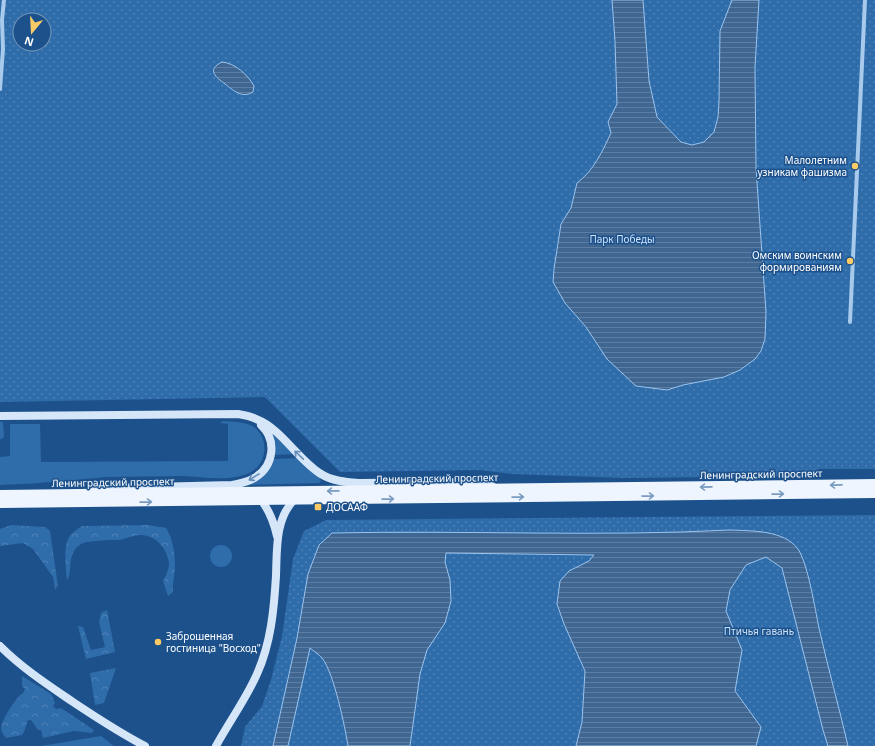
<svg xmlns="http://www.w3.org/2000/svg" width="875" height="746" font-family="'Noto Sans',sans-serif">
<defs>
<pattern id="forest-crowns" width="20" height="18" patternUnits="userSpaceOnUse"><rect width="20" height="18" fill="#2f6caa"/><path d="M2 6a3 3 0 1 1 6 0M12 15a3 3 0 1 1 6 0" fill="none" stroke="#4e82b7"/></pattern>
<pattern id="park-dots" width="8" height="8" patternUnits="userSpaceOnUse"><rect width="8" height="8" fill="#2f6caa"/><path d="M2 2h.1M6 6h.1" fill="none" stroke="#4e82b7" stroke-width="1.8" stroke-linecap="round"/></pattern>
<pattern id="water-rules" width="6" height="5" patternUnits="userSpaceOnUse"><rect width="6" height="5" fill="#406791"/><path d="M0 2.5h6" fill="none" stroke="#5d7ea2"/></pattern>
</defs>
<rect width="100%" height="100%" fill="#1c518c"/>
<path fill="#2f6caa" d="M222,421C232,422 245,421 254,427C270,439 267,465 249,473C229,482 204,477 183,476C157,476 132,477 106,477C92,478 78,480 64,481C43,483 21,484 0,485V457L10,456V425L11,424H40L41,462L228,461V424L221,423Z
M0,422H3L4,437L1,439H0Z
M271,433L294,454L274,455Z
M298,458L319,477L321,481L319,483L245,485L274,459Z
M210 556a11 11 0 1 1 22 0a11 11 0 1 1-22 0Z
M101,736L114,746H41Z"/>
<path fill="url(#forest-crowns)" d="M11,525L45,527L50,531L58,586L55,589L53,577L33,549L23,543L0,546V529Z
M148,525L166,528C173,539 175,553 175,566C175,575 172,583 173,592L168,596L163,581C166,576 169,569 169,563C167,549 156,535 141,535C132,535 123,541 114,540C108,540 85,541 81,544C65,554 74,572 67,580C66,571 64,550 67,542C69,534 76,530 82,526Z
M107,610L115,652L86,659L78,626L83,627L91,650L105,647L99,622L101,613Z
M116,668L104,703L95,705L90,673Z
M22,676L51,694L55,703L53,706L56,709L61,708L94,730L92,733L74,731L43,738L41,730H38L31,720H28L24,732L22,735L6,738C4,735 2,733 1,729C1,721 16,697 23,693L25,689L22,686Z"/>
<path fill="url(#park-dots)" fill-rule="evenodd" d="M0,0H875V469H819L808,476L626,478L512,474L481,470L340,472L265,397L0,402ZM20,20H44V44H20Z
M875,515V746H241L245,727L262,706L271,680L282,636L293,559L304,531L326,520Z"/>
<path fill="url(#water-rules)" stroke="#9bc5ef" d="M612,0H643L649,81L657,117L681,142L692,145L704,142L714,132L718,117L719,101L720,31L732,0H759L755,67L756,168L766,312L765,339L761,351L755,359L740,370L724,377L683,385L667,390L636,386L607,359L586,327L565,303L553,282L554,269L561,224L571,208L577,183C594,170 602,152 611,133L608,122L617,104L615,41Z
M222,62C235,63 248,75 254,86L253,92C242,99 233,90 225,84C216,77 206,70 222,62Z
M730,530C752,531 784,530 798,549C808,564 815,609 819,628C828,668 839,707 848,746H828L823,730L782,568L766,557L746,565L730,590L726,611L742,650L735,691L761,727L756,746H576L582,722L585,671L564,624L557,604L560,581L569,571L589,561L594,555L446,553L445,562L450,580L451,601L445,623L427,650L420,674L410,746H348C345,727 334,673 322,658C319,654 313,651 310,648L288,746H273L297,638L308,574L319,545L332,533C465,530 598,537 730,530Z"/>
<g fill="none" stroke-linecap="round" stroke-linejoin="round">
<path stroke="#a8caed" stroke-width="4" d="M0,89L3,49L2,20L4,0
M850,322L865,0"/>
<path stroke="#d5e6f9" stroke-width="8" d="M0,416L238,414C244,415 250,416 256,419C282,429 297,459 321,474C332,481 346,482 359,483L472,482L492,486
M94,491L109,488L232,485C241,483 249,482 256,477C274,465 277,440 261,425
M261,500C270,511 274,523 277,536
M0,646C22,668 48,685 73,702C97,718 120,733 145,746
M216,746C229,722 246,699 257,674C271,643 274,609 276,576C277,550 275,519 294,500"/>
<path stroke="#eef5ff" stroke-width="10" d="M0,495L875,484
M0,503L875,493"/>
</g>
<defs><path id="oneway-shaft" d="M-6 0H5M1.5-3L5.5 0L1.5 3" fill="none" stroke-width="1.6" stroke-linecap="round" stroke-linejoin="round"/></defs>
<g stroke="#668db8">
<use href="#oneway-shaft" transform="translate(299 455) rotate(-136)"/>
<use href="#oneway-shaft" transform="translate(254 477) rotate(149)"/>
</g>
<g stroke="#7a9bc0">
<use href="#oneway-shaft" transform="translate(836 485) rotate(179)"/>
<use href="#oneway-shaft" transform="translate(706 487) rotate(179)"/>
<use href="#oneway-shaft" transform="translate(333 491) rotate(179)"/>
<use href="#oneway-shaft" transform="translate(778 494) rotate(-1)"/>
<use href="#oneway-shaft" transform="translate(648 496) rotate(-1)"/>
<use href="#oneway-shaft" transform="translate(518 497) rotate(-1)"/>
<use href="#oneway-shaft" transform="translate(388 499) rotate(-1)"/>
<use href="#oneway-shaft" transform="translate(146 502) rotate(-1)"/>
</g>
<g fill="#fdcb66" stroke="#1c518c" stroke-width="1.5">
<circle cx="855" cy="166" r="4"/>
<circle cx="850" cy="261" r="4"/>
<rect x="314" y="503" width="8" height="8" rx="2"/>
<circle cx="158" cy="642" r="4"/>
</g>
<g text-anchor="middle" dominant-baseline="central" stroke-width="3" stroke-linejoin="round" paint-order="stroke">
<g font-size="10" fill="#fff" stroke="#1c518c" text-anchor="end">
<text x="847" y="160">Малолетним<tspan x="847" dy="12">узникам фашизма</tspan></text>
<text x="842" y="255">Омским воинским<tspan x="842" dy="12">формированиям</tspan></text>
<text x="326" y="507" text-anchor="start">ДОСААФ</text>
<text x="166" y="636" text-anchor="start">Заброшенная<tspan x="166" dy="12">гостиница "Восход"</tspan></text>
</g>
<g font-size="10" fill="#cee3f9" stroke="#1c518c">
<text x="622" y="239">Парк Победы</text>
<text x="759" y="631">Птичья гавань</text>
</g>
<g font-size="10" fill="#fff" stroke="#1c518c">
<text transform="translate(761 474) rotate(-1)">Ленинградский проспект</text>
<text transform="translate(437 478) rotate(-1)">Ленинградский проспект</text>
<text transform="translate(113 482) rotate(-1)">Ленинградский проспект</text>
</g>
</g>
<g transform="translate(32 32) rotate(198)"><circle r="19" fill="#1c518c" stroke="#7797ba"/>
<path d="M0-3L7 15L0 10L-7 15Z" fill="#fdcb66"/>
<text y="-6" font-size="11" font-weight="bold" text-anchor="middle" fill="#ffffff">N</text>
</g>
</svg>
